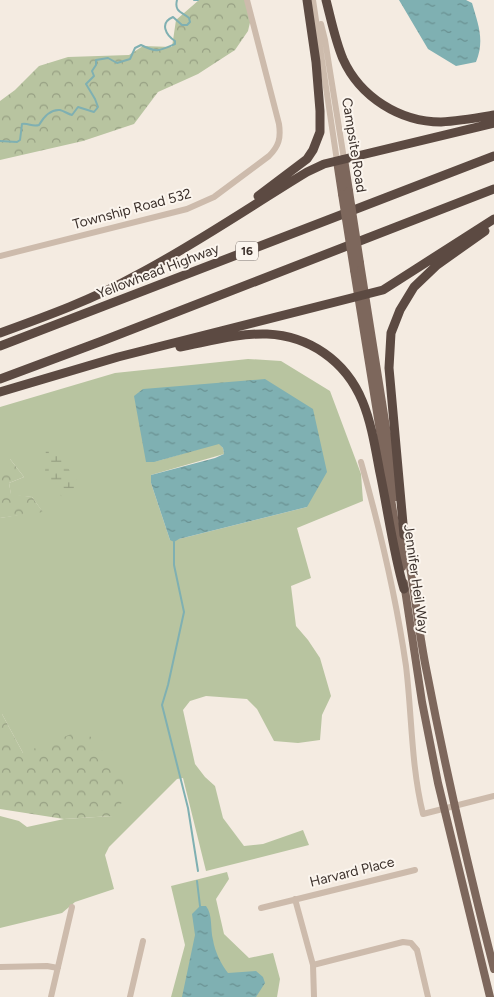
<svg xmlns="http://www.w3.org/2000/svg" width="494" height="997" font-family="Figtree,sans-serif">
<defs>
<pattern id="forest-crowns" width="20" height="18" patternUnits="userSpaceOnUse" patternTransform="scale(1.25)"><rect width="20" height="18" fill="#b8c4a0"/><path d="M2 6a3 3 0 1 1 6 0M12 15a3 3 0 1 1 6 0" fill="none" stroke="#97a083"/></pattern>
<pattern id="wetland-marsh" width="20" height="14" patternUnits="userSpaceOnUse" patternTransform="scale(1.25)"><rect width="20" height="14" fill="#b8c4a0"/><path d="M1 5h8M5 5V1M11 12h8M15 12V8" fill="none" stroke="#97a083"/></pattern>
<pattern id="water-ripples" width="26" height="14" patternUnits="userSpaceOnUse" patternTransform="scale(1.25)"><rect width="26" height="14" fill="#7fb0b2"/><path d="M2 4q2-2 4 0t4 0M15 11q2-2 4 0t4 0" fill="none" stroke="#699091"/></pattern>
</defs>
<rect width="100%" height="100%" fill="#f4ebe1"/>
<path fill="#b8c4a0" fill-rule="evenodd" d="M248,359L281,361L330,391L361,474L363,501L297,528L311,578L291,586L296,626L308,640L320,658L331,696L322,715L320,740L298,743L274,741L257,709L247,699L206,696L190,701L183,710L195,764L205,777L215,786L223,818L244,846L263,844L303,830L309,845L206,871L183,778L177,779L109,847L105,855L114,889L75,902L62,913L0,928V816L19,821L27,827L64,819L112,816L23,753L2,714H0V518L42,511L32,497L11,495L9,483L24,477L10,459H0V407L115,373ZM313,409L307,507L179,539L170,540L151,483V475L224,454L223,448L219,443L154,462Z
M227,872L229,879L216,899L224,934L249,958L273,953L280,979L277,997H171L185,945L171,886Z"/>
<path fill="url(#forest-crowns)" d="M199,0H248L252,14L248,31L235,50L198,74L158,92L134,124L83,141L0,160V101L15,90L39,66L68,57L129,55L143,46L172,47L176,20Z
M0,459H10L24,477L9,483L11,494L32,497L43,512L0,518Z
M0,714H2L23,753L84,729L125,778L126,797L112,816L64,819L0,809Z"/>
<path fill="url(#wetland-marsh)" d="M48,442L81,486L70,499L61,496L45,475L46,445Z"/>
<path fill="url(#water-ripples)" d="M399,0H466L472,3C478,24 485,40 476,62L456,66L428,49Z
M265,379L313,409L327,472L307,507L179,539L174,542L170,540L151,483V475L215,458L224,454L223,448L219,444L154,462H146L134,396L143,389Z
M200,906H206C213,915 210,929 213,940C215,952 221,964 228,973L256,971L263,977L265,983L256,997H182L195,935L192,914Z"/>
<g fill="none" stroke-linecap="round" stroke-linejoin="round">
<path stroke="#7fb0b2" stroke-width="2" d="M194,0H198
M0,141L17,142L20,140L22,124C29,123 32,127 39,125C43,118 50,109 60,110C64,111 68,114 72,115L78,107L94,112L98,107L95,99L86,84L94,76L92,71L96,65V60L108,58L117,63L130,59L135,48L141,45C157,53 159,51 175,44V41C166,35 159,23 173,17L182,25H187L190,22L189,18C182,12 174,12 177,0
M174,542V565L184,612L168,685L162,705L188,808L198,871
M197,881L200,906"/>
<path stroke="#cdbbac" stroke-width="6" d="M313,0L337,161
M321,24L325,40L344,159
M0,256L187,209L214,197L269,156C279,146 281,138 279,124L247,0
M361,462C380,529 396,597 406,666C412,716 411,765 423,814L494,796
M295,899L313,965L314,997
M261,908L415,870
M313,965L403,942L411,943L417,950L428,997
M0,967L47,966L58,968
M51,997L72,907
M130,997L143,941"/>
<path stroke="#7d675c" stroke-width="8" d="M344,159L349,191
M337,161L342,194
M360,263L397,497
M354,270L402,567
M403,530C414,577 417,626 427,673C446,772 469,871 494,969
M404,583L422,702L438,783L490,997"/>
<path stroke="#5c4a42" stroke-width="9" d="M326,0C331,19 335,40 343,59C360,97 400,122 441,122C459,121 476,118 494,115
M258,196L307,159L313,150L320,132V111L316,62L307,0
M0,333C47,316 94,299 137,275C196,244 251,206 307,172L324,164L494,123
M0,346L494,156
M180,347C207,342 239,333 267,334C287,335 307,341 324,353C366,382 371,426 380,473C388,511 393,551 404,589
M0,379L102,341L494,189
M0,392L118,357L383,290L494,219
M404,535L389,368L391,333L400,310L414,287L437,265L485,231"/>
<path stroke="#7d675c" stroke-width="8" d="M349,191L360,263
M342,194L354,270"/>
</g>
<g text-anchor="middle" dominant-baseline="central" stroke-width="4" stroke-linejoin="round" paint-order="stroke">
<rect fill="#fbf5ee" stroke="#756b66" stroke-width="1" x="236" y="241.5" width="22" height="19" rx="4"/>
<g font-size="12" font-weight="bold" fill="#3b302b">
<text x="247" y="251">16</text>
</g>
<g font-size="14" fill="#3b302b" stroke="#fbf5ee">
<text transform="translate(354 145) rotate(81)">Campsite Road</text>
<text transform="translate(132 209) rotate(-15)">Township Road 532</text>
<text transform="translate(158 271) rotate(-21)">Yellowhead Highway</text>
<text transform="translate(416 579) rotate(82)">Jennifer Heil Way</text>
<text transform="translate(352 872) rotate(-14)">Harvard Place</text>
</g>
</g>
</svg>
